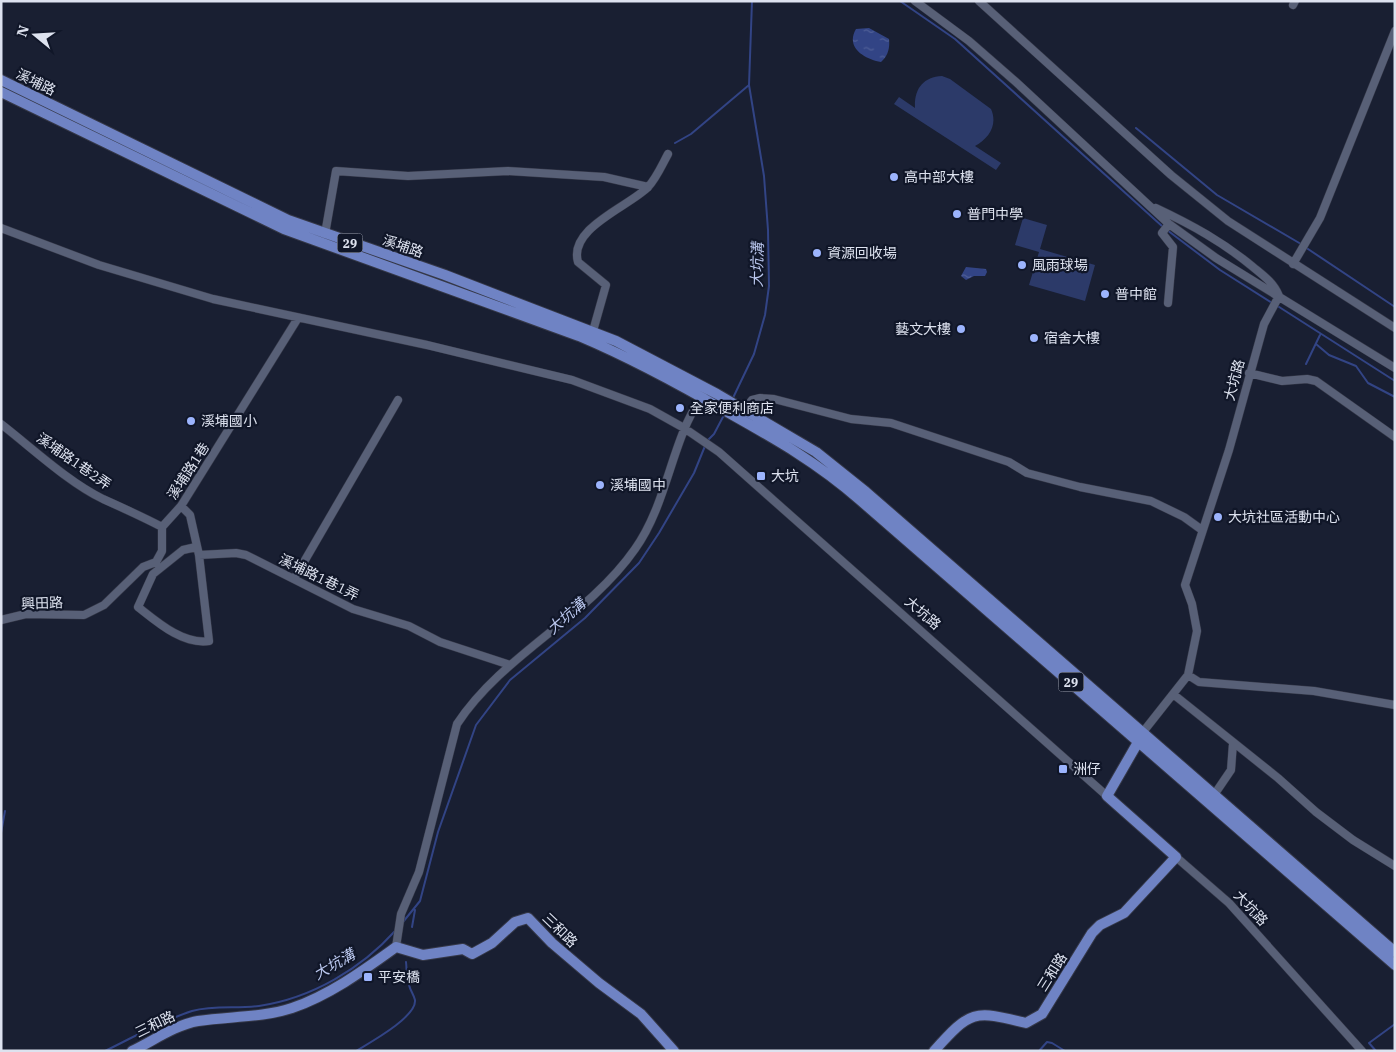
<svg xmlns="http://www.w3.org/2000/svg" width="1396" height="1052" font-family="'IBM Plex Serif','Noto Sans TC',serif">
<defs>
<pattern id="water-ripples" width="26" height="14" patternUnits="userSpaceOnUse" patternTransform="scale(1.25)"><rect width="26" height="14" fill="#324485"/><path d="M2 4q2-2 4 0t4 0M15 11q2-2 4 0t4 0" fill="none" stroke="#4f5f97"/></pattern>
</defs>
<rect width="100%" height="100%" fill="#191f32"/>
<path fill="#2c3a69" d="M942,76L950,79L991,109C998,125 989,138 975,146L1001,163L996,170L894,104L899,97L915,108C914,89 923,77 942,76Z
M1023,218L1047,225L1040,249L1095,265L1085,301L1029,285L1039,252L1015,245Z"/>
<path fill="url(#water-ripples)" d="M869,28L889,39C890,48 888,56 881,62C865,59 845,48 856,29Z
M966,267L986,269L987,272L985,276H974L966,280L961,276Z"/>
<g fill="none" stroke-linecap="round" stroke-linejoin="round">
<path stroke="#324485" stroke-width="2" d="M900,1L955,39L1163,227
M1136,128L1217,195L1301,244
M675,143L691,134L749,85
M1167,230L1220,270L1272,303
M1305,247L1395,307
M1276,305L1395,381
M1316,344L1329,355L1356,366L1368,383L1395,397
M1306,364L1320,335
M732,400L754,354L765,315L769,286L768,230L764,176L749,85L752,1
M708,440L714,434L724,415
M1,833L5,811
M403,922L420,901L438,832L476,725L510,680L585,618L639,563L659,533L694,473L705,446
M412,927L415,910
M105,1051C134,1037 161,1021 192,1011C214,1005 237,1009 259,1006C312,998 361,969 396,930
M356,1051C369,1043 417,1017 415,1000C414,995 410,990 409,985C406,978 407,970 406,962
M1039,1051L1047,1042L1052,1043L1065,1051
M1376,1051L1369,1043L1395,1024"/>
<g stroke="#353848" stroke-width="9">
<path id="minor" d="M915,1L969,41L1016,82L1169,224L1216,258L1395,368
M979,1L1171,175L1228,221L1395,328
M1293,5L1295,1
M1156,208C1192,225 1223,242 1253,267C1264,276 1274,283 1279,296
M1,228L99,265L213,299L427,345L572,380L650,409L684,428L719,452L1107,796
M325,234L336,171L408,176L508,171L604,177L648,187
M1293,264L1320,218L1395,31
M1168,303L1173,247L1162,233L1169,224
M593,331L606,285L578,262C568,228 630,206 648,187C656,179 662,165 668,154
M1249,373L1282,381L1307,379L1316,381L1395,437
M742,413L752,400L760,398L774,399L851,419L891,423L1009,462L1027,473L1080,487L1151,501L1184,517L1202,530
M1,424C32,448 68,482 103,499C123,508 143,517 162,527
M181,506L190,515L199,555L209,641C183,645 157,622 138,607L153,574L183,550L196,547
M199,555L236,553L246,555L353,609L409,626L440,642L510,665
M294,579L398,400
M1,620L26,614L84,615L104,605L143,567L156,562L162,551V527L181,506L298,318
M1188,675L1199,682L1314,691L1395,705
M1173,694L1278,778L1316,812L1353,840L1395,866
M1143,732L1188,675L1197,631L1192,604L1185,585L1229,450L1264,324L1279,296
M1214,795L1231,770L1233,743
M1176,857L1229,903L1362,1051
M396,947L401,914L419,872L457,724C503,654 587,618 635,549C660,514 668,469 684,430C689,417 696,405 703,393"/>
</g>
<g stroke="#353848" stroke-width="12">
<path id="major" d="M1,80L288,220L445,275L616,341L717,394L816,452L866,492L1395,952
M1,92L284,229L579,336C631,358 681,385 729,413C777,440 818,463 860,500L1395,965
M132,1051C153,1041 175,1025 198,1021C230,1016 261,1018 292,1008C330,995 364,970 396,947L423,955L463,949L472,954L492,943L515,922L528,918L552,943L599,983L641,1014L674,1051
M934,1051C971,1010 973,1010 1026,1023L1042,1014L1092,933L1100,925L1124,913L1176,857L1107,796L1141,737"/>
</g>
<use href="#minor" stroke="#586077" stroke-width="8"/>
<use href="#major" stroke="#6f83c4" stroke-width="10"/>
</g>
<g fill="#9cb4fd" stroke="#101628" stroke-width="2">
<circle cx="894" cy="177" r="5"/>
<circle cx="957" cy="214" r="5"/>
<circle cx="817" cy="253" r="5"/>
<circle cx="1022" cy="265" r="5"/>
<circle cx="1105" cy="294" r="5"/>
<circle cx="961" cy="329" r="5"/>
<circle cx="1034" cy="338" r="5"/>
<circle cx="680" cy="408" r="5"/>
<circle cx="191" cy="421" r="5"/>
<rect x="756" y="471" width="10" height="10" rx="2.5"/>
<circle cx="600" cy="485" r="5"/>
<circle cx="1218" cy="517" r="5"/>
<rect x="1058" y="764" width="10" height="10" rx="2.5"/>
<rect x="363" y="972" width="10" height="10" rx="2.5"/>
</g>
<g text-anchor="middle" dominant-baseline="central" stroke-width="4.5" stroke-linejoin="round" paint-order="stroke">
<g fill="#101628" stroke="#a0a5b3" stroke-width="1">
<rect x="337.5" y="233.5" width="25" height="19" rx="4"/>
<rect x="1058.5" y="672.5" width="25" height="19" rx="4"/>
</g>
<g font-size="12" font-weight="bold" fill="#dde2ef">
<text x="350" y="243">29</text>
<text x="1071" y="682">29</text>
</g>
<g font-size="14" fill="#dde2ef" stroke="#101628">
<text transform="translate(36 82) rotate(26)">溪埔路</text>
<text transform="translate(403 246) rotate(19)">溪埔路</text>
<text transform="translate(1234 380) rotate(-75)">大坑路</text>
<text transform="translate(74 461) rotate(35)">溪埔路1巷2弄</text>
<text transform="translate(188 471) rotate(-57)">溪埔路1巷</text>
<text transform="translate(319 577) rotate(26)">溪埔路1巷1弄</text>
<text transform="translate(42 603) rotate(-2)">興田路</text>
<text transform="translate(923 613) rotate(41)">大坑路</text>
<text transform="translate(1251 908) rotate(47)">大坑路</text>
<text transform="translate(560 930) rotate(44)">三和路</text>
<text transform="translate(1052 972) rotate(-58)">三和路</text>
<text transform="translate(155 1024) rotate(-26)">三和路</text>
</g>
<g font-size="14" fill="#dde2ef" stroke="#101628" text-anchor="start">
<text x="904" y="177">高中部大樓</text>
<text x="967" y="214">普門中學</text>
<text x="827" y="253">資源回收場</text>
<text x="1032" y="265">風雨球場</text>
<text x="1115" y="294">普中館</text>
<text x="951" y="329" text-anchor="end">藝文大樓</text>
<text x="1044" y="338">宿舍大樓</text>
<text x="690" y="408">全家便利商店</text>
<text x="201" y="421">溪埔國小</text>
<text x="771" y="476">大坑</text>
<text x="610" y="485">溪埔國中</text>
<text x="1228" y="517">大坑社區活動中心</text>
<text x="1073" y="769">洲仔</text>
<text x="378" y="977">平安橋</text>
</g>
<g font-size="15" font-style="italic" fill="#bac7ee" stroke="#101628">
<text transform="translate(757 265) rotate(-89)">大坑溝</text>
<text transform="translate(566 616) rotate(-41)">大坑溝</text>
<text transform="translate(334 964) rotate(-30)">大坑溝</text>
</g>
</g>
<rect width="1396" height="1052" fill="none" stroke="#dde2ef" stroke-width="5"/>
<g transform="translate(35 35) rotate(288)" stroke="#101628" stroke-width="4" paint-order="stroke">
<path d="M0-4L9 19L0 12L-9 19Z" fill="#dde2ef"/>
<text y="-8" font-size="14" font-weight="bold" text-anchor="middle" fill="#dde2ef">N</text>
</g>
</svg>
